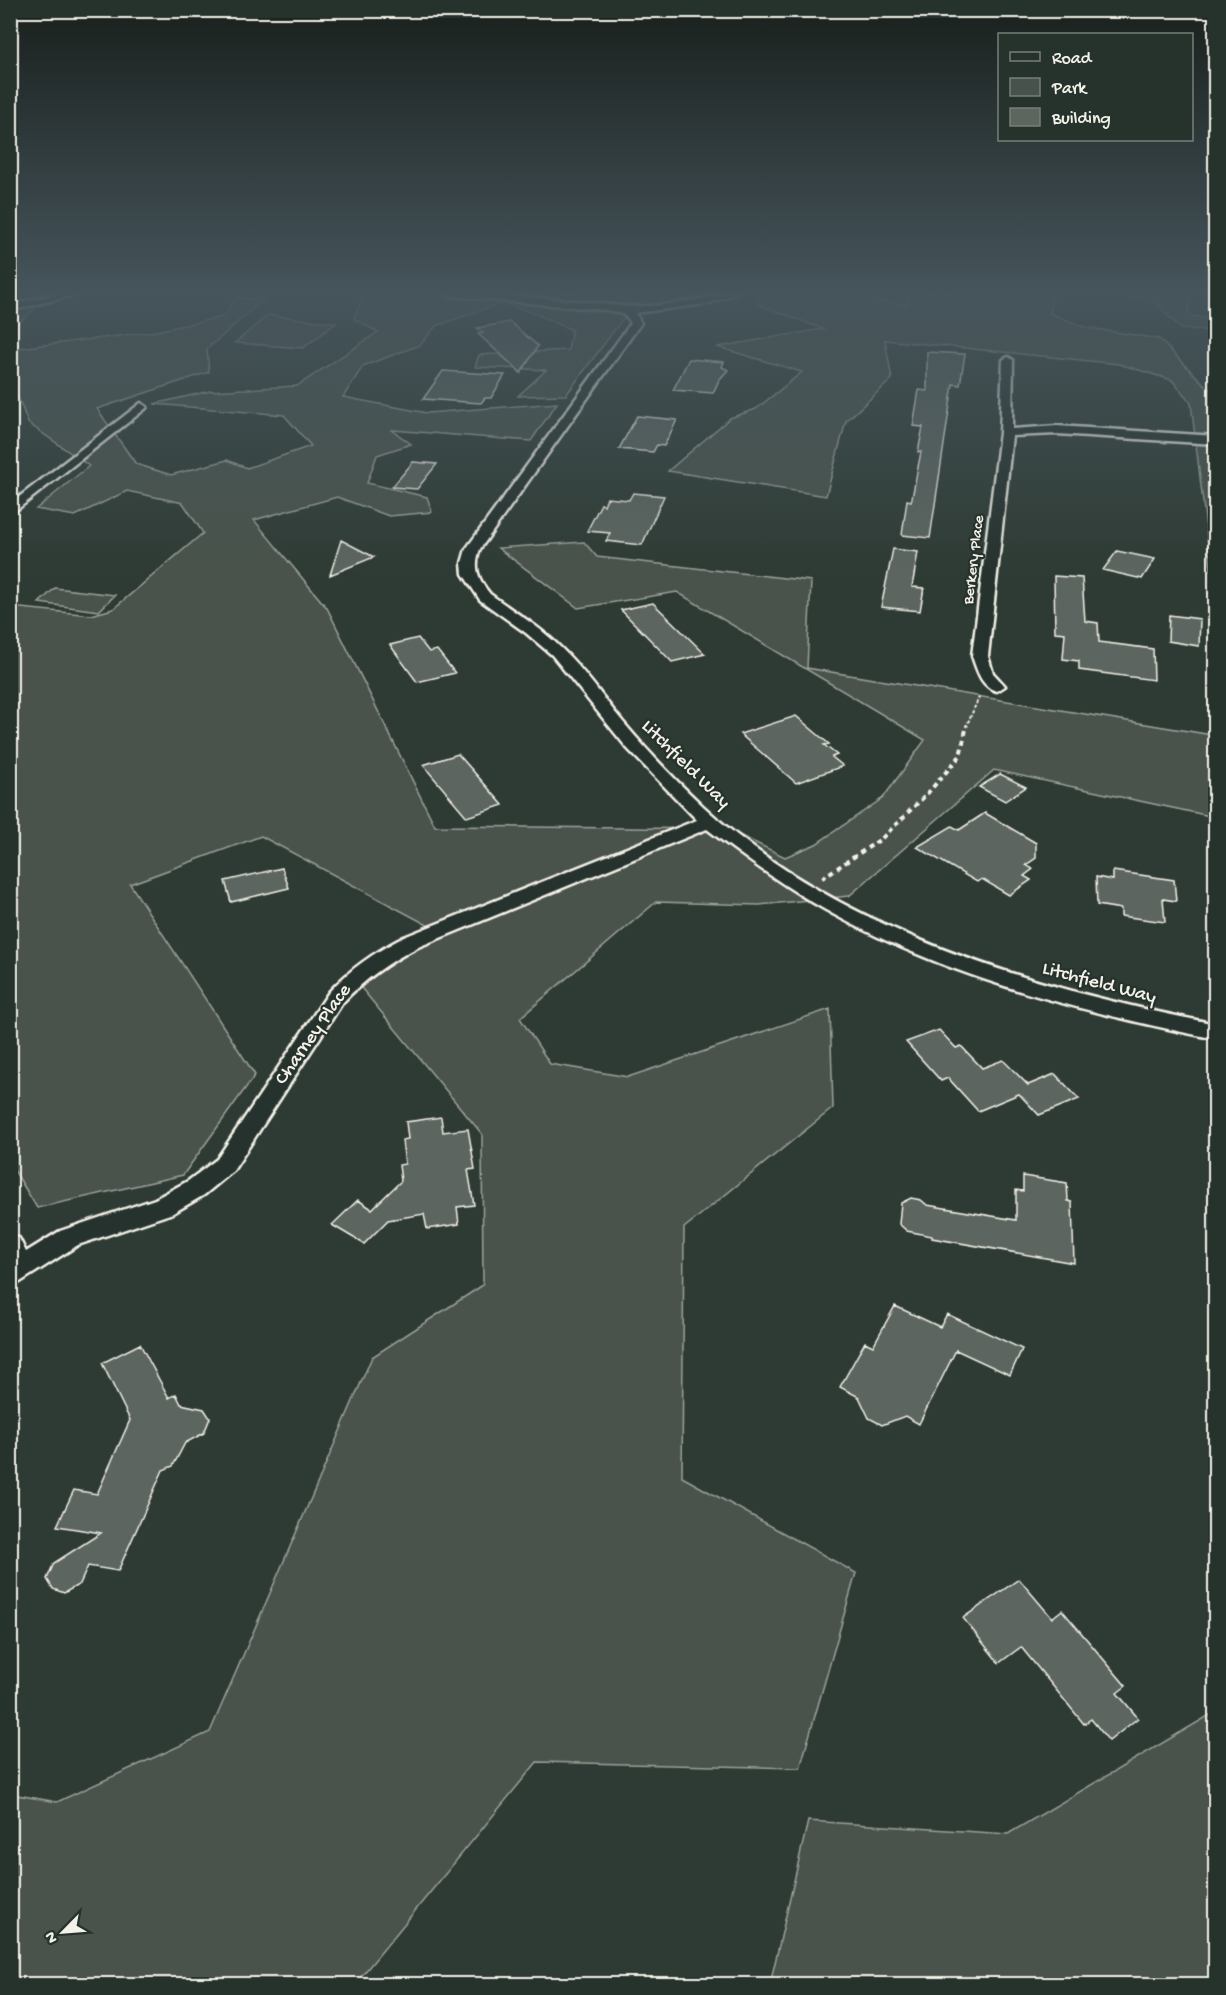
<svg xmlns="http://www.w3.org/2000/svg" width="1226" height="1995" font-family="'Gochi Hand',sans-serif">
<rect width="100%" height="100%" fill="#2e3b34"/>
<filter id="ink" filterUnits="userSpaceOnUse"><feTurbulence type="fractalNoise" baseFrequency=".0167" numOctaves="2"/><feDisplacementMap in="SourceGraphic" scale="12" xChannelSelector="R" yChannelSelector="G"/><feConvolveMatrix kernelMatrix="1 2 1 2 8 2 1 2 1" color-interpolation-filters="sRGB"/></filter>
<g filter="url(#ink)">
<path fill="#48524c" stroke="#9ea29a" stroke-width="1.5" d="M11,293H52L11,330Z
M364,293H716L648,306L600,303V309L625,316L566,395L518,396L546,370L475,367L479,355L568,350L572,330L534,313L501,303L436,326L420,345L363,366L343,397L427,413L557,403L531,441L392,430L411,444L377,455L367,483L427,497L432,512L389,516L337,497L254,520L327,608L435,826L727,829L785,857L816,844L883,798L925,740L677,592L578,608L498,548L584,542L597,557L811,581L807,668L1212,735L1216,754L1215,817L994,770L849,896L759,905L656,902L520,1018L550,1064L628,1077L830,1009L833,1108L684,1228L682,1477L856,1573L800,1768L537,1762L355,1984H11V1794L57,1802L210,1732L372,1357L483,1285L482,1134L353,978L437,930L261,836L130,884L255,1075L183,1175L37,1208L11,1165V607L91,615L113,609L203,533L183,503L127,491L75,516L36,509L89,466L28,423L14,386H11V349L151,332L223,317L236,298L264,299L207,349L209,372L97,409L136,464L171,475L227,460L247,468L311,446L284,415L154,404L210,391L297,386L378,332L354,319Z
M761,293H837L905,305L912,293H1052L1050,313L1084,327L1159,339L1215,395V602L1191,403L1172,380L1119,364L885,340L892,379L846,421L826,496L668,471L730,418L756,409L802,372L717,347L823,329L757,304Z
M1105,293H1191L1188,315L1215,320V331L1181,329L1155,302Z
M268,315L336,323L303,348L235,343Z
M55,588L115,595L99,611L39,603Z
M1215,1712V1984H770L808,1821L1008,1834Z"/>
<path fill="#5c655e" stroke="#f4f1e8" stroke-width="1.5" d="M510,322L538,346L521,373L478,334L483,333L477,328Z
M927,352L965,354L960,385L953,384L930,538L902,535L907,500L911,501L912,498L921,452H918L923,427L913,426L919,390L927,391Z
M689,359L724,362L722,367L728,370L719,380L713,393L673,390Z
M443,371L505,375L491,398H485L481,403L423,399Z
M637,416L677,420L664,446L657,445L653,452L619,449Z
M413,462L437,464L417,489L392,487Z
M633,493L664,496L642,545L606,541L610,533L587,531L601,504L604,505L607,498L629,500Z
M341,540L374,557L330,575Z
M893,549L918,552L912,587L924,588L920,611L881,607Z
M1117,551L1155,559L1142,579L1103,570Z
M1054,576L1082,578L1085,621L1098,623L1099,642L1153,649L1154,680L1079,670V661L1063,659L1065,633L1055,632Z
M653,603L705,654L672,662L621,610Z
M1169,615L1200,619L1199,646L1168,641Z
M418,638L429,652L437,650L455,673L417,682L390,645Z
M796,716L829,744L824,745L837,755L832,757L843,766L796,783L740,734Z
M458,754L503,805L467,817L423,765Z
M1000,774L1026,787L1005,801L979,787Z
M985,813L1036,843V858L1026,865L1033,869L1024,876L1031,880L1009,895L982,879L977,882L917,847L952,826L959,830Z
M282,868L289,888L231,902L225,881Z
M1113,871L1174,880L1176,901L1163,899L1165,922L1121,916V909L1097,905L1096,877L1113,880Z
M939,1030L956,1048L961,1046L982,1068L1003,1060L1028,1085L1055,1074L1079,1099L1039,1115L1019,1094L978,1111L948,1078L941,1081L906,1042Z
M441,1117L443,1132L468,1129L475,1169L468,1170L474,1205L457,1207L459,1224L427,1229L424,1214L388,1220L364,1244L332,1225L358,1200L372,1209L401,1181L399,1165L405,1164L402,1140L408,1139L406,1122Z
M1023,1176L1067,1183L1068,1201L1072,1202L1074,1263L932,1238V1236L907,1231L899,1224L901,1203L911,1198L921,1200L927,1205L1016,1220V1190L1023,1191Z
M895,1306L940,1327L947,1314L1022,1349L1010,1375L956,1350L919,1424L905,1416L882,1425L869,1418L859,1397L840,1387L865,1342L873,1346Z
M140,1344L169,1398L176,1394L181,1404L204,1409L210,1418L204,1433L185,1443L173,1466L163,1470L118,1571L88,1566L80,1584L64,1593L53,1589L47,1579L54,1563L101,1533L57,1526L74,1490L97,1494L130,1420L102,1363Z
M1019,1579L1052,1618L1062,1610L1126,1686L1117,1693L1138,1718L1109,1741L1091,1719L1084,1724L1021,1647L999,1663L963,1618Z"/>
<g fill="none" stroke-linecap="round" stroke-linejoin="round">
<g stroke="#f4f1e8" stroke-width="5">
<path id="minor" d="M62,293H81L10,311V305Z
M445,293H486L606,304C635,310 676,304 705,298C717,296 726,293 738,293L706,304L635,313L641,323L480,549C473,567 478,580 490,594C514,612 541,627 562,649C585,671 603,698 623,722C648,752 676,781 704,807C841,933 1037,989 1216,1024V1039C1077,1011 934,974 812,902C775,880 741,855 707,829L418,947C389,962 366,978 343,1002L233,1171L204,1195L173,1213L78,1245L20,1282L10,1285V1235L19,1238L26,1252L60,1231L155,1199L188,1181L217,1159L329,992C351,968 375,952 404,937L697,820L627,748L552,655L526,633L480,600L463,574L462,563L466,549L631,323C626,313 617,312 606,310L450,296Z
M1008,357L1013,360L1012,429L1057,426L1216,436V444L1057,434L1012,436L988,656L993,673L1005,686L997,691C981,687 977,670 972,656L1000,433L1003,360Z
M141,403L147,407L145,409L10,515V504Z"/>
</g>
<path stroke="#f4f1e8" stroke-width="2" stroke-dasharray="3 2" stroke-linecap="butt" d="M966,727L980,695"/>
<path stroke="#f4f1e8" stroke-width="4" stroke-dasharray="5 4" stroke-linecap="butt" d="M822,878L881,839L926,795L960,756L967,725"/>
<use href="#minor" fill="#26332d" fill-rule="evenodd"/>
</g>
</g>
<linearGradient id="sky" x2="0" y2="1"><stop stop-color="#19201d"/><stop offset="0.51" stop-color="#46555c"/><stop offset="1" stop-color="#46555c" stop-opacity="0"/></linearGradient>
<rect width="1226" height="573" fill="url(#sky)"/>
<g text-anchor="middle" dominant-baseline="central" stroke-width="4.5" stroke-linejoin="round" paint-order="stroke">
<g font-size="16" fill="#f4f1e8" stroke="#26332d">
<text transform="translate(975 560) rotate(-83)">Berkery Place</text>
</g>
<g font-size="20" fill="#f4f1e8" stroke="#26332d">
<text transform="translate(685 765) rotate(45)">Litchfield Way</text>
<text transform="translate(1099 984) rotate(15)">Litchfield Way</text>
<text transform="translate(314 1035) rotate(-55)">Charney Place</text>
</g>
</g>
<rect width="1226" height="1995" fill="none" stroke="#26332d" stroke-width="36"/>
<rect x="18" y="18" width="1190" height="1959" fill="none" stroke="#f4f1e8" stroke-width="2" filter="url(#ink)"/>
<rect x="998" y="33" width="195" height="108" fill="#26332d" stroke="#787f78" stroke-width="1.5"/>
<rect x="1010" y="52" width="30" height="9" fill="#26332d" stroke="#787f78" stroke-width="1.5"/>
<text x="1052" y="63" font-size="18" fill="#f4f1e8">Road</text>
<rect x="1010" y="78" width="30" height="18" fill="#48524c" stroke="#787f78" stroke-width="1.5"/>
<text x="1052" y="93" font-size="18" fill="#f4f1e8">Park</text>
<rect x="1010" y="108" width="30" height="18" fill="#5c655e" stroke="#787f78" stroke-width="1.5"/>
<text x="1052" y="123" font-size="18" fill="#f4f1e8">Building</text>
<g transform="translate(63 1932) rotate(245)" stroke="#26332d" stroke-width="4.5" paint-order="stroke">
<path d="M0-4.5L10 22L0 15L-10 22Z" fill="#f4f1e8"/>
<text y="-9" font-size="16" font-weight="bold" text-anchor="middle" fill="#f4f1e8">N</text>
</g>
</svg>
